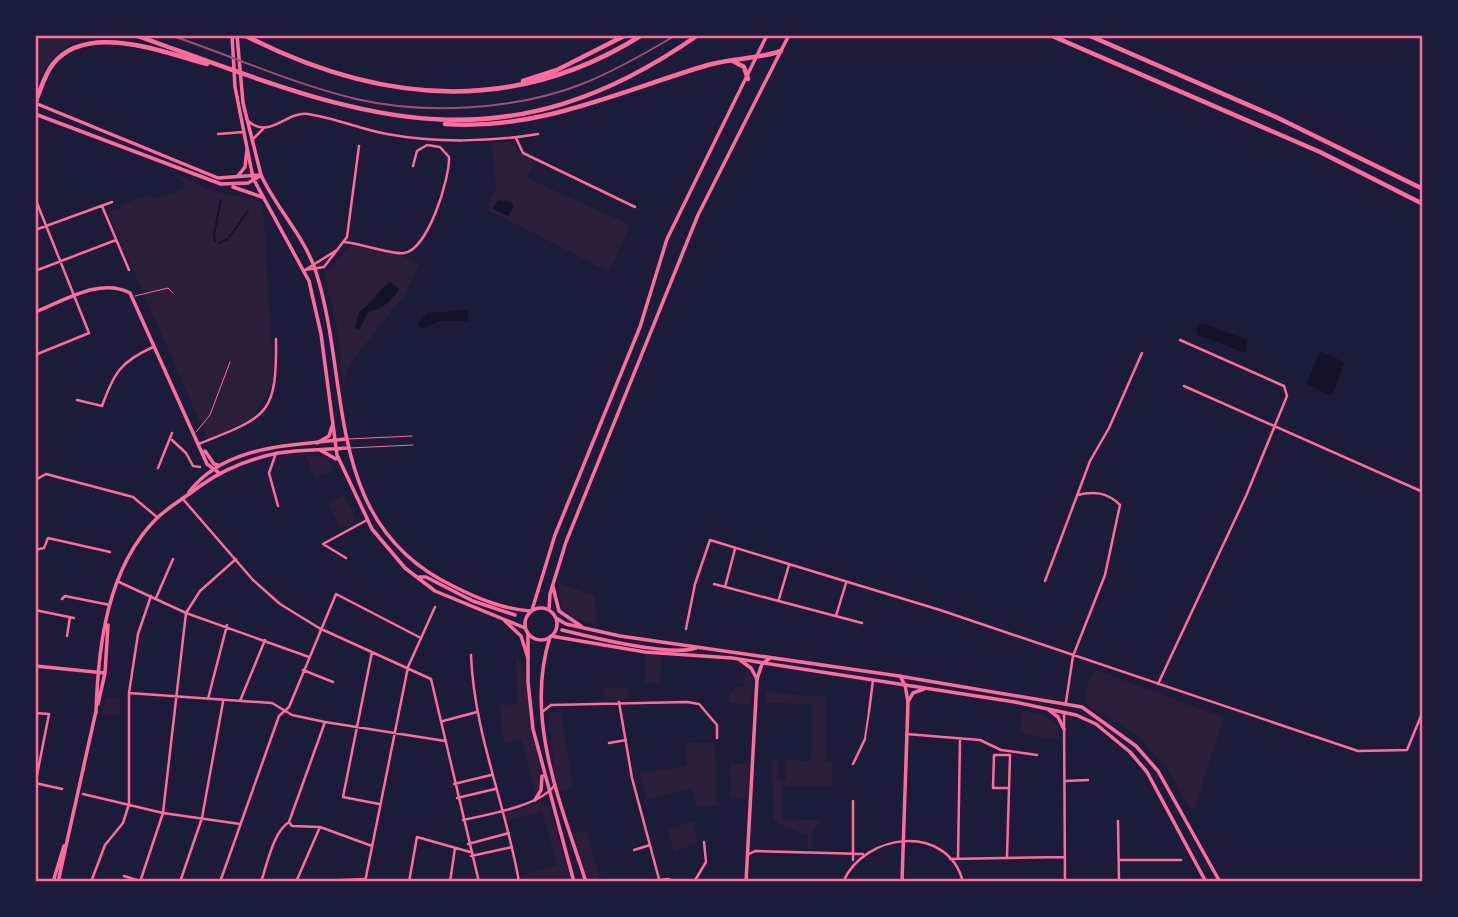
<svg xmlns="http://www.w3.org/2000/svg" width="1458" height="917" font-family="Ubuntu,sans-serif">
<rect width="100%" height="100%" fill="#1b1b3a"/>
<path fill="#2a1e3b" d="M35,35H122L124,36C81,37 56,42 37,84Z
M515,141L518,153L535,162L527,178L630,225L609,272L486,209L496,187L491,142Z
M177,174L214,192L255,199L263,205L274,383L250,421L208,440L108,213L121,208L120,205L150,194L153,200L184,189L182,179L175,178Z
M355,245L403,256L419,265L404,296L350,363L344,383L337,326L324,275L350,247Z
M306,455L326,457L335,470L315,478Z
M344,495L357,521L341,529L328,503Z
M559,583L595,596L597,625C569,617 558,614 559,583Z
M645,652L662,653L660,683H645Z
M516,654L524,669L540,771V785L536,794L521,738L504,743L499,705L517,704Z
M746,667L753,679L750,705L728,702L730,693L737,686L744,687Z
M1096,670L1224,718L1193,812L1167,769L1137,735L1085,704L1087,685Z
M604,688H628V700H604Z
M766,692L826,697V762H832V786H782V819L820,820L812,832L813,847H808V836L773,821L772,760H777V780L786,781V760L811,761L812,704L765,703Z
M106,697L121,699L120,715H102Z
M1021,710L1041,714L1058,725L1059,740L1020,733Z
M561,711L573,788L560,792L555,774L549,713Z
M715,742L717,806L697,807L692,788L646,800L640,773L686,766V743Z
M730,764H749L748,798L731,799Z
M540,803L550,808L572,882H523L521,875L557,865L542,811L507,821L505,813Z
M693,821L697,843L674,852L667,830Z
M586,830L601,882H589L573,834Z"/>
<path fill="#12122b" d="M498,200L511,202L514,207L508,216L493,209Z
M390,282L399,289C391,302 383,308 368,312L359,330L355,327L359,312C374,303 378,289 390,282Z
M468,310V321H439L423,329L417,324L428,313Z
M1202,323L1247,340L1246,353L1198,335L1196,329Z
M1322,352L1344,362L1334,392L1329,395L1307,384L1319,353Z"/>
<g fill="none" stroke-linecap="round" stroke-linejoin="round">
<path stroke="#12122b" stroke-width="2" d="M215,241L214,234L221,200
M219,243L228,239L248,211"/>
<path stroke="#ff6b9d" stroke-width="1" d="M135,296L168,288L173,293
M196,432L210,415L230,362
M348,439L412,436
M350,448L413,445"/>
<path stroke="#ff6b9d" stroke-width="2" d="M865,738L869,712"/>
<path stroke="#ff6b9d" stroke-width="2.5" d="M248,121C270,140 286,111 308,114C335,118 360,129 387,134C435,143 491,142 538,134
M218,134L244,132
M516,138L523,153L635,207
M253,139L263,129
M35,198L89,333L35,355
M102,206L129,270
M35,230L112,202
M344,242C359,243 393,255 404,253C428,250 450,178 449,157L440,147L427,145L417,151L413,166
M305,270L324,267L347,237L359,146
M305,270L337,250
M35,271L116,240
M1184,386L1423,492
M77,400L102,406C114,373 120,362 153,347
M172,440L186,453L193,466L200,467
M199,444C267,416 277,417 276,339
M276,453L269,473L278,506
M158,468L172,433
M37,479L46,474L133,497L158,518
M182,498L253,580L280,604L319,628L431,679L479,882
M35,550L44,548L48,538L110,552
M346,558L323,544L367,520
M1045,581L1090,461L1109,428L1142,353
M119,582L186,613L309,657
M714,584L862,623
M725,587L735,549
M156,598L173,559
M62,599L65,596L110,605
M779,599L789,565
M35,610L74,618
M836,616L846,583
M686,629L695,584L710,540L940,610L1358,751L1407,750L1423,711
M67,636L70,617
M372,652L343,797L379,804
M471,655C474,734 506,805 519,882
M303,670L333,682
M1158,684L1246,496L1287,396L1284,386L1180,340
M129,693L272,703L292,715L325,722L445,741
M208,699L227,625
M240,701L265,640
M619,702L632,778L659,879
M1066,702L1073,656L1105,575L1120,505C1107,492 1094,491 1077,495
M542,712L551,705L687,702L699,704L717,725V738
M869,712L873,680
M1064,712L1065,882
M35,713L49,714L35,785
M443,721L477,712
M906,734L980,740L1001,750L1037,755
M609,743L626,740
M853,764L865,739
M1065,781L1088,780
M35,783L62,789
M454,784L491,775
M83,794L163,813L240,824
M457,798L495,789
M853,801V860
M463,820C486,815 544,805 555,784
M1118,821L1119,882
M289,822L292,826L320,827L372,846
M468,844L509,833
M634,850L650,845
M749,854L755,851L863,854
M471,856L512,847
M1007,857L1010,755H994L993,788H1009
M950,859L1065,857
M958,859L960,739
M1119,860H1181
M124,876L143,882
M91,882L105,845L123,823L129,804V693L138,634L151,596
M140,882L163,813L186,613L200,591L236,559
M180,882L202,818L223,702
M220,882L279,716L289,707L336,594L419,637
M261,882C267,865 273,832 289,822L325,722
M296,882L320,827
M297,882L366,879
M365,882L408,667L435,607
M409,882L417,837L470,852
M450,882L455,848
M645,882L668,879L675,882
M694,882L706,862L704,842
M843,882C865,832 948,823 963,882"/>
<path stroke="#ff6b9d" stroke-width="3.5" d="M232,35L235,87L253,178
M237,35L243,103L261,175
M35,312C64,301 100,277 130,293L207,464L218,472
M205,451L214,464L218,465
M189,492C226,444 292,446 346,439
M528,634V682L533,729L574,882
M550,637C524,719 561,804 586,882
M35,666L105,673
M900,676L905,685L908,702L902,882
M98,704L105,673L108,625
M96,713C98,646 107,568 157,518C170,506 186,497 200,486C224,469 249,459 278,453C301,449 325,450 348,448
M535,800L541,790L542,776
M53,882L64,846
M58,882L96,711
M746,882L757,679L762,664L770,658"/>
<path stroke="#ff6b9d" stroke-width="3.5" d="M35,103L218,178L261,175
M35,114L221,184L248,183L260,176
M261,175C276,208 305,237 316,272C352,386 322,525 455,587C479,599 503,609 530,611
M237,177L245,167L247,150
M254,180L309,281L321,334L337,455L372,529L405,568L435,591L525,628
M233,187L262,197
M317,443L329,436L332,426
M320,450L336,459
M419,577H426L473,601L515,615
M553,587L559,611L581,626
M525 624a16 16 0 1 1 32 0a16 16 0 1 1-32 0Z
M532,610L555,535L640,327L667,239L767,35
M549,610L550,594L566,542L698,215L789,35
M556,618L566,624L620,636L899,676L1082,707L1136,746L1158,771L1220,882
M505,621L521,636L528,658
M562,630C590,637 671,657 696,648
M551,636L645,652L732,658L1015,702L1076,715L1096,724L1130,752L1147,772L1206,882
M740,660L751,668L757,679
M908,702L913,693L924,689
M1049,710L1058,717L1064,729"/>
<path stroke="#ff6b9d" stroke-width="4.5" d="M1050,35L1320,152L1423,204
M1088,35L1276,117L1423,189"/>
<path stroke="#ff6b9d" stroke-width="4.5" d="M135,35C347,111 491,180 698,35
M244,35C376,103 512,117 642,35
M733,61L744,67L748,79
M523,81L557,70L626,35
M35,103C41,90 44,75 53,64C87,21 165,53 207,64
M445,124C538,131 620,91 708,65C732,58 758,59 781,51"/>
<path stroke="#a44b75" stroke-width="2" d="M170,35C232,56 293,84 356,99C425,115 516,110 582,84C615,71 646,53 676,35"/>
</g>
<rect width="1458" height="917" fill="none" stroke="#1b1b3a" stroke-width="74"/>
<rect x="37" y="37" width="1384" height="843" fill="none" stroke="#ff6b9d" stroke-width="2.5"/>
</svg>
